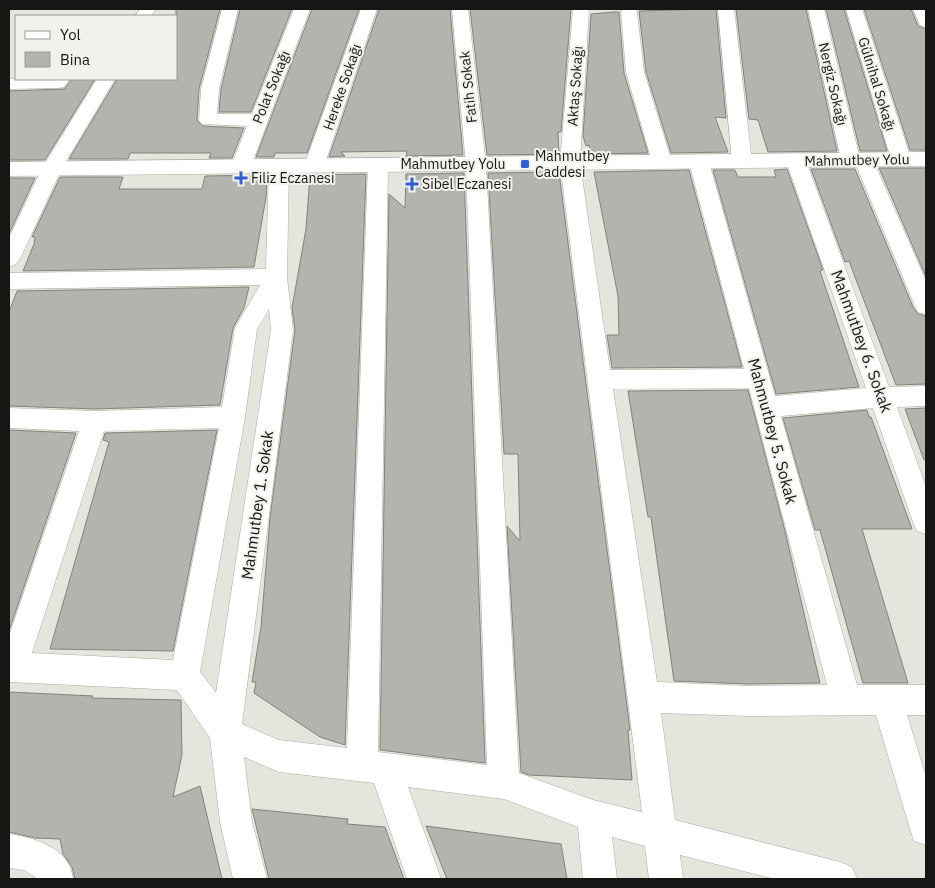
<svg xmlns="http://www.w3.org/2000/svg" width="935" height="888" font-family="'IBM Plex Sans',sans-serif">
<rect width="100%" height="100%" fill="#e4e5dd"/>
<path fill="#b3b4ad" stroke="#82837c" d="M176,9H220L199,89L197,120L202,126L244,128L232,158H209L211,153H130L128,159H69L117,79H176Z
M240,9H292L251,112H219L221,89Z
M312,9H359L307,153H275L274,157H256Z
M379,9H450L463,155L406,156L407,151L341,152L345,156L329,157Z
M470,9H571L561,132H558L559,154L487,155Z
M709,9H716L726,118L715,117L728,152L671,153L646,72L639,11Z
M736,9H806L837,151L768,152L758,120L749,119Z
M826,9H844L887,151H860Z
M864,9H911L918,26L926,29V150H910Z
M613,12H619L624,73L648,153L591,154L589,145L586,146L583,136L591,14Z
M72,79H95L45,160H9V91L64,89Z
M879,168H926V277Z
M787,169L823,270L820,271L859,387L776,394L713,170H735L738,177H776L774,170Z
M811,169H855L913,307L918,314L926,316V384L896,385L849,261L845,262Z
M689,170L742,367L612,368L607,335H619L618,296L594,172Z
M559,172L630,730H628L632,780L529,775L521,772L507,526L520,541L518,454H504L488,173Z
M464,173L485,763L380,750L389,194L405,208L406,174Z
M366,174L345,745L320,737L254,693L256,682H252L261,627L270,518L295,330L292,308L306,229L310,175Z
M267,175L266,197L254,267L23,271L34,244L35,237H32L60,177H123L119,189H202L205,176Z
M9,178H35L9,234Z
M249,287L244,308L233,328L220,405L95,409L9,406V312L17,291Z
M748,390L785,531L820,683L749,684L674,681L651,517H648L628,391Z
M926,408V459L924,460L905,409Z
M867,410L869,417H871L912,529H862L908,683H863L820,530H815L783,418Z
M9,430L76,433L9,631Z
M217,430L173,651L50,649L109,442L103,440L105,433Z
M9,692L93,696L92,698L181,700L182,755L173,797L200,786L222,879H75L72,867L63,854L60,839L35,838L9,832Z
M252,809L348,819L347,824L385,827L404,879H269Z
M426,826L561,844L567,879H447Z"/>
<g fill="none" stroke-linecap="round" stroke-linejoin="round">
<g stroke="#acada5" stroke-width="1">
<path id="street" d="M140,9H156L151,16H135Z
M222,9H238L219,89L217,114H252L294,9H310L251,166L248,171L241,172L234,171L231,166L247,126L202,124L199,120L201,89Z
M361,9H377L324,166L321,171L314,172L307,171L304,166Z
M452,9H468L486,165L519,773L593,800L642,812L560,163L573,9H589L580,163L610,370L744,369L689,162L692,158L699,156L706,158L709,162L775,396L866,388L786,161L789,157L796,155L803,157L806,161L889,387L926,386V406L897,407L926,487V534L917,531L913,522L873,408L781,416L857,685H926V715H907L926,777V845L914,841L910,829L876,715L749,716L661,713L675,820L840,862L852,867L857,879H775L680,855L683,879H649L645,846L612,837L617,879H583L578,827L504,799L408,787L441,879H407L374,783L279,772L244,757L252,822L267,879H233L220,822L210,738L177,690L9,682V636L79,431L9,428V408L95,411L222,407L235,328L260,285L9,289V273L266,269L269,166L272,161L279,160L286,161L289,166L287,277L293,330L242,724L279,740L347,748L368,165L371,160L378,159L385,160L388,165L378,752L487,765L466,165ZM269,309L271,330L216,693L200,672L245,417L257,329ZM749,388L827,685L749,686L657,682L613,389ZM219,428L173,660L32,653L104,431Z
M623,9H635L637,12L644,72L672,162L669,166L662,168L655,166L652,162L626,72L621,12Z
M718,9H734L752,162L749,166L742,168L735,166L732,162Z
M808,9H824L859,155L870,156L873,160L926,281V314L918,312L915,306L856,165L844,164L841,160Z
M846,9H862L911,159L908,163L901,165L894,163L891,159Z
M913,9H926V27L920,25Z
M9,79H70L64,87L58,88L9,89Z
M97,79H115L62,168L20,259L16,264L9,267V238L42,168Z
M9,834C36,838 70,848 73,879H38L24,870L9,868Z"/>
</g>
<g stroke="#acada5" stroke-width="1">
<path id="secondary" d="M926,152V166L9,176V162Z"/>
</g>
<use href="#street" fill="#fff" fill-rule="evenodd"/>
<use href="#secondary" fill="#fff" fill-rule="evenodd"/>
</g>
<g fill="#305fce" stroke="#f1f2eb" stroke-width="2">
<rect x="520" y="159" width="10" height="10" rx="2.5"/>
<path d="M238.5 170.5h5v5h5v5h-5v5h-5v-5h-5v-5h5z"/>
<path d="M409.5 176.5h5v5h5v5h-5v5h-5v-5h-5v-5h5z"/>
</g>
<g text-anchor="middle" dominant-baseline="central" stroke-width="4" stroke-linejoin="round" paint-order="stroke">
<g font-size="14" fill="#161714" stroke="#f1f2eb">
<text transform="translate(833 84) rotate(77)">Nergiz Sokağı</text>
<text transform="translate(877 84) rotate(73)">Gülnihal Sokağı</text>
<text transform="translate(575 86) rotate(-86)">Aktaş Sokağı</text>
<text transform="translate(271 87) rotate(-68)">Polat Sokağı</text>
<text transform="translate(342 87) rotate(-71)">Hereke Sokağı</text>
<text transform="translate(468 87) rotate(-96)">Fatih Sokak</text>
<text transform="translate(857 160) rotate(-1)">Mahmutbey Yolu</text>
<text x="453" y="164">Mahmutbey Yolu</text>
</g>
<g font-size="14" fill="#161714" stroke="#f1f2eb" text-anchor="start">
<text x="535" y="156">Mahmutbey<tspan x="535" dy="16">Caddesi</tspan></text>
<text x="251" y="178">Filiz Eczanesi</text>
<text x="422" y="184">Sibel Eczanesi</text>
</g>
<g font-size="16" fill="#161714" stroke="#f1f2eb">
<text transform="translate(862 341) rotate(70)">Mahmutbey 6. Sokak</text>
<text transform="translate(773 431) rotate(75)">Mahmutbey 5. Sokak</text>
<text transform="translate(257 505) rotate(-82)">Mahmutbey 1. Sokak</text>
</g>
</g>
<rect width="935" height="888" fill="none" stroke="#161714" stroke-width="20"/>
<rect x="15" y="15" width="162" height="65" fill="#f1f2eb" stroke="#999a95"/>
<rect x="25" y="31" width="25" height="8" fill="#ffffff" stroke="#999a95"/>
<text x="60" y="40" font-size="15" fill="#161714">Yol</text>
<rect x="25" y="52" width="25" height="15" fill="#b3b4ad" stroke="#999a95"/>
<text x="60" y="65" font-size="15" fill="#161714">Bina</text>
</svg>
